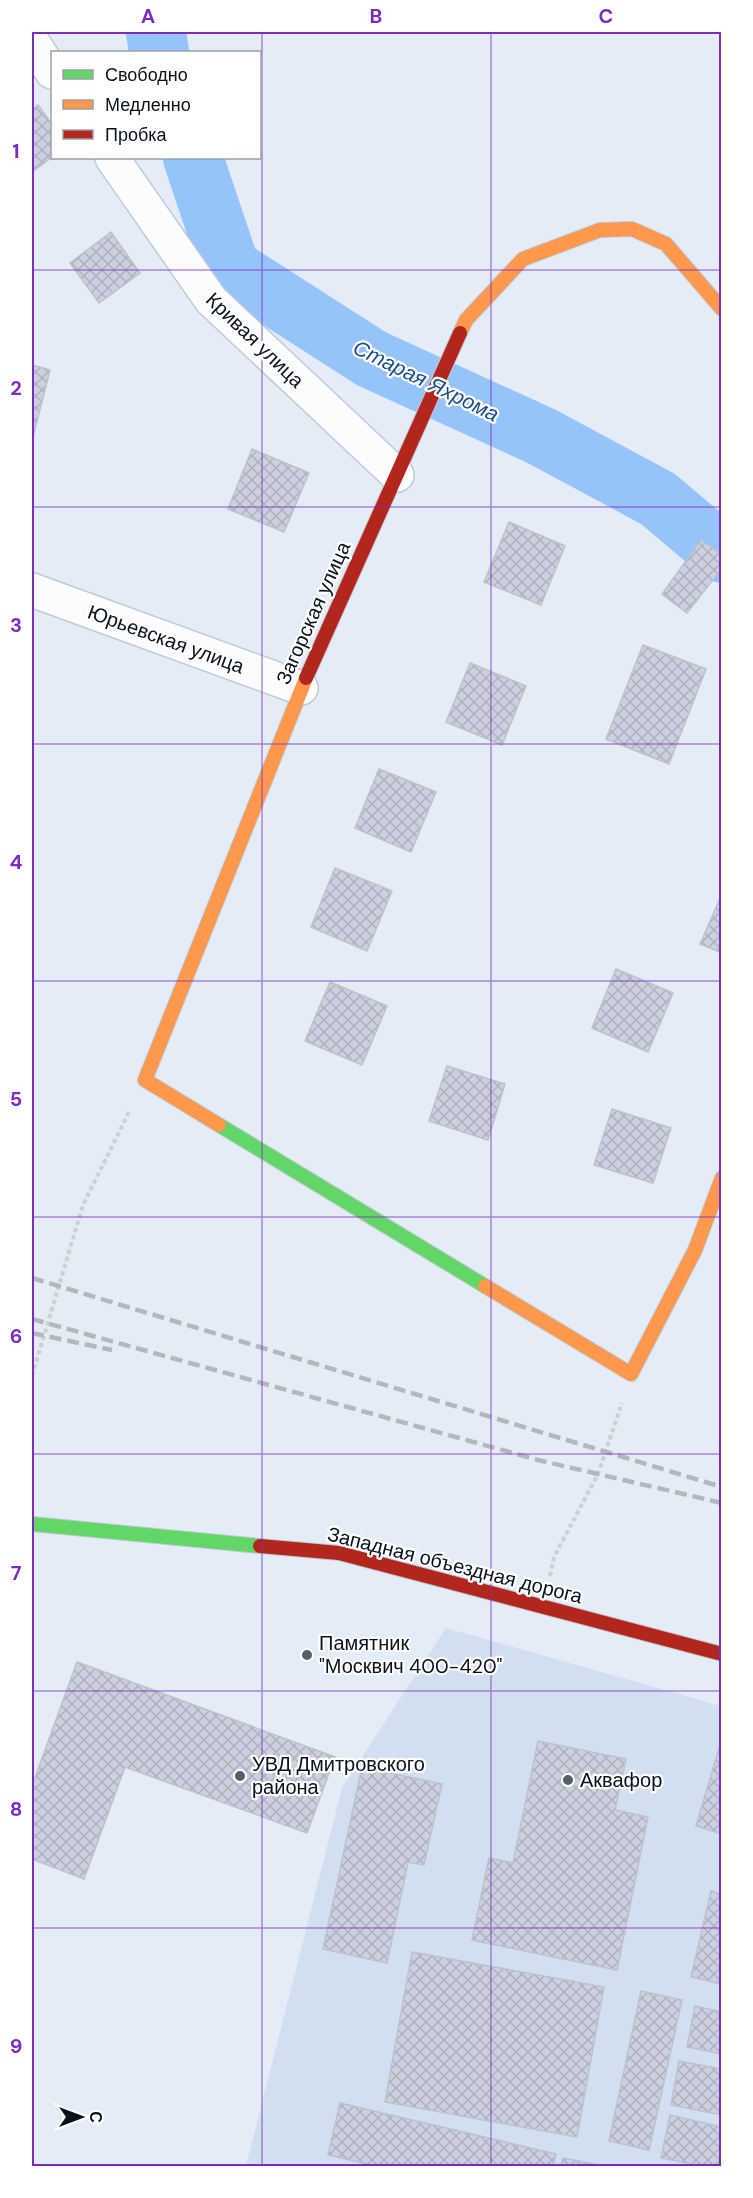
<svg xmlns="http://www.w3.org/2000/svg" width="753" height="2198" font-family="'DM Sans',sans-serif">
<defs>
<pattern id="building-cross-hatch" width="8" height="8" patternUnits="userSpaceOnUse" patternTransform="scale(1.5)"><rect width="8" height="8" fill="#cbd1de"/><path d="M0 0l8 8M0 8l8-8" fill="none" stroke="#adb2be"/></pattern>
</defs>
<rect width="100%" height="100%" fill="#e3ecf7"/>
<path fill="#d1dff0" d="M446,1628L721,1706V2166H246L342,1788Z"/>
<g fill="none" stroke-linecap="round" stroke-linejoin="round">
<path stroke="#96c3fa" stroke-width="60" d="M156,32L159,52
M193,158L230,268L372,359L541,436L658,499L722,553"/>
</g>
<path fill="url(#building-cross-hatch)" stroke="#bcc2cd" stroke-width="1.5" d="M38,105L52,124V157L32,172V110Z
M111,232L140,273L99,303L70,263Z
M32,365L50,370L32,441Z
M252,449L309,473L284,532L228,509Z
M509,522L565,546L541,605L484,582Z
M701,540L722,555V568L687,613L662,594Z
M643,645L706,669L669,764L606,739Z
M470,663L526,686L502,745L446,722Z
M379,769L436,792L411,852L355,828Z
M335,868L392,891L367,951L311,927Z
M722,894V953L700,944Z
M616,969L673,993L648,1052L592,1028Z
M330,982L387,1006L362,1065L305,1041Z
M447,1066L505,1084L488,1140L429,1121Z
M612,1109L671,1128L653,1183L594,1165Z
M77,1662L335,1757L307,1833L125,1767L84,1879L32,1859V1786Z
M722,1738V1834L696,1826Z
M538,1741L626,1759L615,1810L648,1817L617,1970L472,1940L489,1858L513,1863Z
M362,1767L442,1784L424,1865L408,1862L387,1963L323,1949Z
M711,1891L722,1894V1984L691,1977Z
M412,1952L604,1987L577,2137L385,2102Z
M641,1991L682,2000L649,2150L609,2141Z
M695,2006L722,2012V2054L687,2047Z
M679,2061L722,2069V2115L671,2105Z
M340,2103L556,2154L553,2166H376L328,2155Z
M670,2115L722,2127V2166H702L661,2158Z
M563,2158L605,2166H561Z"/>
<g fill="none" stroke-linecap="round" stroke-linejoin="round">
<g stroke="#c1cad4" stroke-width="36">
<path id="street" d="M32,41L52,72
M112,158L211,300L397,475
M32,590L301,688"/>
</g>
<g stroke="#c1cad4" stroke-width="16">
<path id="fast" d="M219,1125L485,1286
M32,1524L260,1546"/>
</g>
<g stroke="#c1cad4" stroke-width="16">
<path id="slow" d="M460,333L466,320L523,259L600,230L632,229L666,244L722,309
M219,1125L145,1080L306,678
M485,1286L631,1374L695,1250L722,1178"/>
</g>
<g stroke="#c1cad4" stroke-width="16">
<path id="jam" d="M306,678L460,333
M260,1546L339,1553L722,1654"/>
</g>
<path stroke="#ced0d3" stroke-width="4" stroke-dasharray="4.5 3" stroke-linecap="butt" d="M32,1376L83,1205L130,1110
M550,1576L554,1557L598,1474L622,1403"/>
<use href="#street" stroke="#fbfcfe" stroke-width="33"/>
<use href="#fast" stroke="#63d668" stroke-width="14"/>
<use href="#slow" stroke="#ff974d" stroke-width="14"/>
<use href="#jam" stroke="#b3261e" stroke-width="14"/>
<path stroke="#b5b7bb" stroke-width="4.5" stroke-dasharray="12 6" stroke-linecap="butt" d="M32,1278L722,1487
M32,1319L538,1460L722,1503
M32,1333L112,1350"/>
</g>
<path fill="none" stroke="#7b2cbf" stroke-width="1.5" stroke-opacity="0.55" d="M262,32V2166M491,32V2166M32,270H722M32,507H722M32,744H722M32,981H722M32,1217H722M32,1454H722M32,1691H722M32,1928H722"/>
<g fill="#555e69" stroke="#fff" stroke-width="2">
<circle cx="307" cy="1655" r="6"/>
<circle cx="240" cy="1776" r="6"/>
<circle cx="568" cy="1780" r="6"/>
</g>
<g text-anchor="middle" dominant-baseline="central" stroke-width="4.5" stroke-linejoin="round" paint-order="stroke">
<g font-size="20" fill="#09121d" stroke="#fff">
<text transform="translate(255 340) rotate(44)">Кривая улица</text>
<text transform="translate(313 613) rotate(-66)">Загорская улица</text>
<text transform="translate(166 639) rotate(20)">Юрьевская улица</text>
<text transform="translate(455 1565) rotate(14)">Западная объездная дорога</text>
</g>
<g font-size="20" fill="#09121d" stroke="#fff" text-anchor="start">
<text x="319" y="1643">Памятник<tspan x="319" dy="23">"Москвич 400-420"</tspan></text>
<text x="252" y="1764">УВД Дмитровского<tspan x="252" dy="23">района</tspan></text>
<text x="580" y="1780">Аквафор</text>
</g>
<g font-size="21" font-style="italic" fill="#1a4e88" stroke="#fff">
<text transform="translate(426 381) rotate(26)">Старая Яхрома</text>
</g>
</g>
<rect width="753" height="2198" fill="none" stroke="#ffffff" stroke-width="66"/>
<rect x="51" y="51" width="210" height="108" fill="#ffffff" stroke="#9da0a5" stroke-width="1.5"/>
<rect x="63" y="70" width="30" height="9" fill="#63d668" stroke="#9da0a5" stroke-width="1.5"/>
<text x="105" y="81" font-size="18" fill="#09121d">Свободно</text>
<rect x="63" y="100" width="30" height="9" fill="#ff974d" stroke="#9da0a5" stroke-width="1.5"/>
<text x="105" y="111" font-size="18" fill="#09121d">Медленно</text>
<rect x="63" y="130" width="30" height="9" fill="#b3261e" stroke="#9da0a5" stroke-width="1.5"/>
<text x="105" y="141" font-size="18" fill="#09121d">Пробка</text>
<g transform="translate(81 2117) rotate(90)" stroke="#ffffff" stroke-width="4.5" paint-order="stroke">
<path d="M0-4.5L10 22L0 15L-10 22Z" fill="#09121d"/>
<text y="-9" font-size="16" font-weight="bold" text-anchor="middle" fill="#09121d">С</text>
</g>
<rect x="33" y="33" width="687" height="2132" fill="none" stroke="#7b2cbf" stroke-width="2"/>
<g font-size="20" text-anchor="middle" font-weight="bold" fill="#7b2cbf">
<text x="148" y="23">A</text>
<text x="376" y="23">B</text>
<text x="606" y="23">C</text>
<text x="16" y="158">1</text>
<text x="16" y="395">2</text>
<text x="16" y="632">3</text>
<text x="16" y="869">4</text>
<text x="16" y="1106">5</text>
<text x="16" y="1343">6</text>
<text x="16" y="1580">7</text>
<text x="16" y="1816">8</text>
<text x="16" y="2053">9</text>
</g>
</svg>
